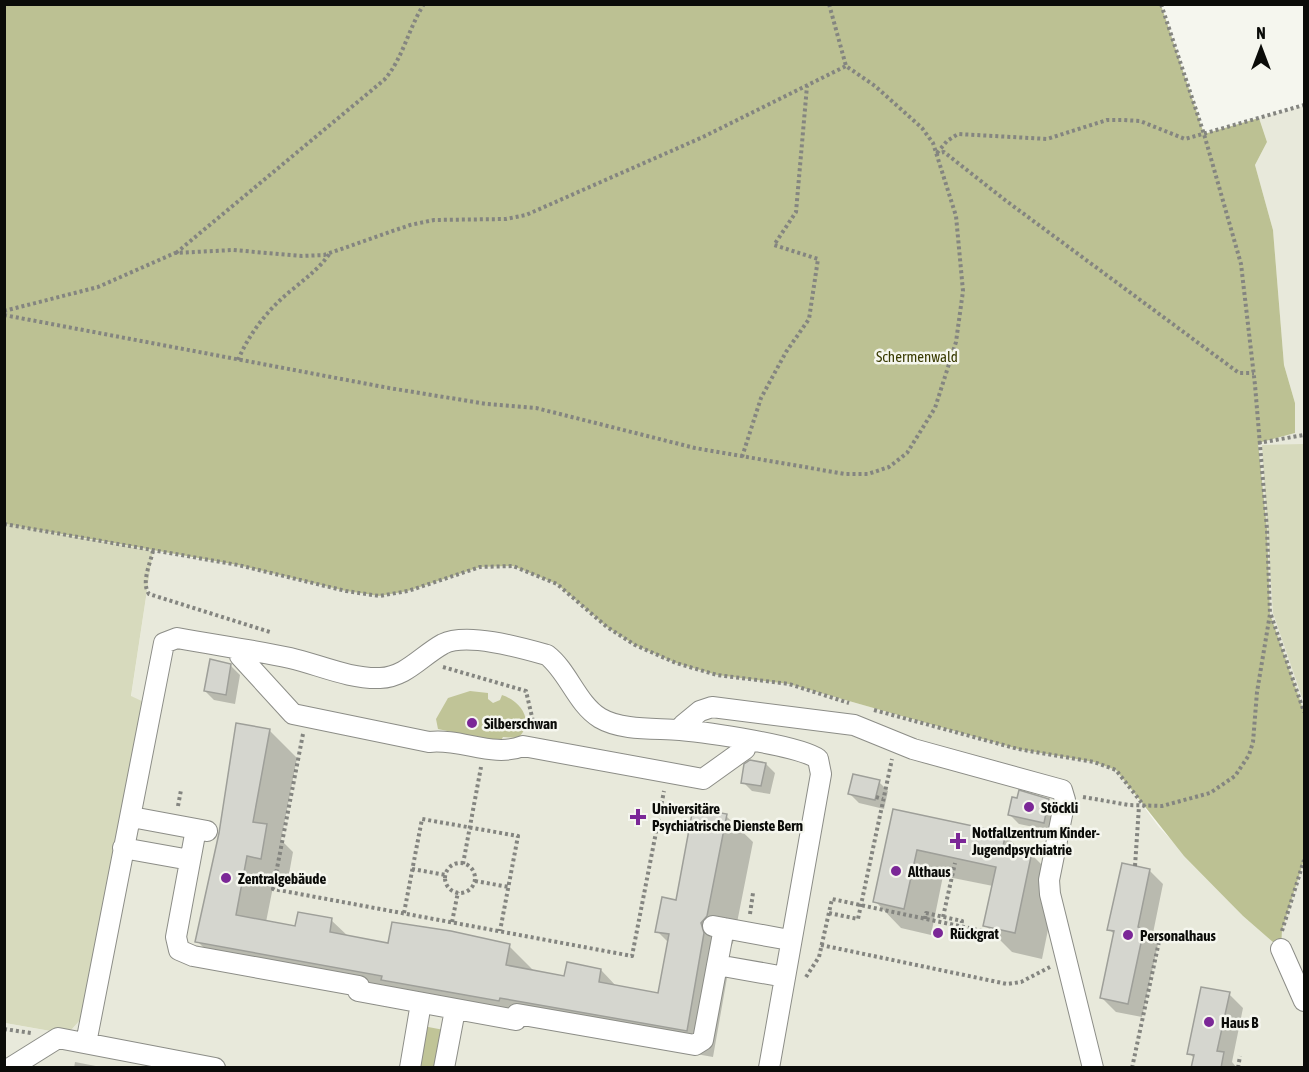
<svg xmlns="http://www.w3.org/2000/svg" width="1309" height="1072" font-family="'Asap Condensed',sans-serif">
<rect width="100%" height="100%" fill="#f5f6ee"/>
<path fill="#e8e9db" d="M1304,106V712L1270,614L1267,529L1258,443L1295,433V403L1284,365L1273,230L1255,165L1267,142L1259,118Z
M153,551L238,565L365,595L408,591L480,567L513,566L557,584L607,627L635,645L676,663L717,675L789,684L1018,749L1094,762L1116,770L1159,827L1243,916L1280,948L1282,930L1304,860V1067L5,1068L4,1023L62,1033L72,1029L81,1019L146,703L131,697Z"/>
<path fill="#d7dabd" d="M1304,444V703L1273,613L1262,445Z
M5,524L153,551L131,696L146,703L81,1019L72,1029L62,1033L5,1023Z"/>
<path fill="#bcc193" d="M5,5H1161L1204,134L1259,118L1267,142L1255,165L1273,230L1284,365L1295,403V433L1258,443L1267,529L1270,614L1304,712V860L1282,930L1281,949L1243,916L1184,856L1116,770L1094,762L1018,749L789,684L717,675L676,663L635,645L607,627L557,584L513,566L480,567L408,591L379,596L346,591L238,565L5,524Z"/>
<path fill="#c0c497" d="M470,691L488,693V699L493,703L500,700L502,695C520,701 536,721 518,738L503,737L500,742L438,729L436,719L448,698Z
M423,1026L444,1030L437,1067L415,1068Z"/>
<path fill="#0003" d="M231,666L240,675L235,704L214,700L205,691Z
M270,731L297,758L281,840L293,852L287,885L274,882L266,922L296,927L331,920L349,937L389,945L509,946L535,972L565,977L601,970L618,988L659,995L669,943L657,931L726,816L753,842L733,943L728,951L730,961L713,1057L527,1024L526,1027L482,1020L224,968L197,941Z
M766,764L775,773L770,794L752,791L743,782Z
M879,782L888,791L884,809L859,803L850,794Z
M1048,800L1057,809L1053,831L1019,824L1010,815Z
M894,811L1005,835L1022,852L1031,854L1058,881L1042,959L1012,952L985,925L993,886L943,876L931,935L901,928L875,901Z
M1149,870L1163,884L1152,938L1158,944L1142,1017L1116,1012L1102,998L1115,935L1109,929Z
M1229,994L1243,1008L1232,1062L1237,1068H1193L1195,1059L1189,1053Z
M75,1062L106,1068H74Z"/>
<path fill="#d5d6cf" stroke="#9e9f99" stroke-width="1.5" d="M210,659L231,664L226,695L204,691Z
M236,723L270,729L253,822L267,824L261,859L247,856L236,915L295,926L298,912L332,918L330,932L388,943L392,922L451,931L510,944L506,965L564,976L567,962L601,969L599,982L658,993L669,934L655,932L662,897L676,900L693,808L727,814L707,916L701,923L704,933L687,1031L500,998L499,1001L454,993L381,980L382,976L195,942L219,833Z
M750,760L766,763L761,786L741,783L744,764Z
M853,774L880,780L875,800L848,794Z
M1019,790L1049,799L1044,823L1008,815L1012,797L1017,798Z
M893,809L1006,833L1003,846L1032,852L1015,933L983,926L996,867L917,850L904,909L873,902Z
M1122,863L1150,869L1138,927L1144,929L1128,1004L1100,998L1114,931L1107,930Z
M1201,987L1230,992L1217,1051L1224,1052L1221,1068H1191L1194,1055L1187,1054Z"/>
<g fill="none" stroke-linecap="round" stroke-linejoin="round">
<g stroke="#8c8d87" stroke-width="22">
<path id="minor" d="M241,650L240,656L293,714L429,742C461,738 493,758 523,746L703,779L745,749L746,741
M682,730L683,725L700,711L712,707L854,725L913,749L1062,790L1065,800L1049,880L1050,894L1093,1068
M137,818L207,831
M196,829L176,937L179,950L193,956L359,986L358,991L516,1020L517,1014L695,1045L703,1040L724,928
M123,848L190,860
M713,926L784,939
M1281,949L1304,1001
M717,965L785,977
M86,1043L164,643L177,638C215,645 253,650 290,658C320,665 349,679 380,678C406,677 421,656 443,644C467,632 522,648 547,655C568,671 577,704 600,718C622,731 656,728 680,730C705,732 801,746 818,759L821,774L769,1068
M10,1068L58,1038L215,1068
M410,1068L421,1003
M444,1068L455,1010"/>
</g>
<path stroke="#848580" stroke-width="4" stroke-dasharray="3 3" stroke-linecap="butt" d="M937,153L947,141L958,134L1047,139L1107,120H1124L1140,121L1185,139L1304,105
M936,154L944,152L1005,200L1239,373H1254
M176,253L384,80C403,59 408,29 424,4
M4,311L98,287L175,253L233,250L302,256L324,255L410,225L434,220L506,219L526,215L703,137L846,66
M4,315L389,388L487,404L536,408L695,448L845,474H868L889,467L907,453L935,408L956,342L963,291L956,216L933,143L922,128L875,86L846,66L829,4
M238,360C250,332 269,308 293,289C307,277 319,269 330,253
M1258,443L1304,435
M742,457L761,398L786,352L809,319L818,259L774,245L796,212L807,86
M4,524L238,565L346,591L379,596L408,591L480,567L513,566L557,584L607,627L635,645L676,663L717,675L789,684L849,703
M153,551C150,564 141,583 149,594L270,632
M1271,615L1304,712
M443,667L526,691L535,730
M874,710L1018,749L1094,762L1116,770L1145,807
M303,734L273,889L632,956L664,791
M876,797L883,799
M1083,797L1129,805L1162,806L1210,793L1235,776L1249,755L1253,742L1257,692L1270,614L1267,529L1255,385L1241,264L1204,134L1161,4
M178,806L181,790
M445 878a15 15 0 1 1 30 0a15 15 0 1 1-30 0Z
M463,864L481,767
M1135,866L1139,806
M412,869L446,875
M475,881L509,887
M404,913L422,819L518,836L500,931
M829,913L858,919L892,759
M750,914L753,893
M943,917L955,863
M925,919L926,913L962,921L961,927
M452,922L458,892
M1282,931L1304,860
M821,945L1007,984L1021,982L1050,967
M806,977L819,957L832,899L997,934
M4,1029L31,1033
M1132,1068L1160,937
M1238,1068L1240,1056"/>
<use href="#minor" stroke="#fff" stroke-width="20"/>
</g>
<g fill="#7b2797" stroke="#f5f6ee" stroke-width="2">
<circle cx="472" cy="723" r="6"/>
<circle cx="1029" cy="807" r="6"/>
<path d="M635 808h6v6h6v6h-6v6h-6v-6h-6v-6h6z"/>
<path d="M955 832h6v6h6v6h-6v6h-6v-6h-6v-6h6z"/>
<circle cx="896" cy="871" r="6"/>
<circle cx="226" cy="878" r="6"/>
<circle cx="938" cy="933" r="6"/>
<circle cx="1128" cy="935" r="6"/>
<circle cx="1209" cy="1022" r="6"/>
</g>
<g text-anchor="middle" dominant-baseline="central" stroke-width="5" stroke-linejoin="round" paint-order="stroke">
<g font-size="15" fill="#393b02" stroke="#f5f6ee">
<text x="917" y="356">Schermenwald</text>
</g>
<g font-size="15" font-weight="bold" fill="#0b0c09" stroke="#f5f6ee" text-anchor="start">
<text x="484" y="723">Silberschwan</text>
<text x="1041" y="807">Stöckli</text>
<text x="652" y="808">Universitäre<tspan x="652" dy="17">Psychiatrische Dienste Bern</tspan></text>
<text x="972" y="832">Notfallzentrum Kinder-<tspan x="972" dy="17">Jugendpsychiatrie</tspan></text>
<text x="908" y="871">Althaus</text>
<text x="238" y="878">Zentralgebäude</text>
<text x="950" y="933">Rückgrat</text>
<text x="1140" y="935">Personalhaus</text>
<text x="1221" y="1022">Haus B</text>
</g>
</g>
<rect width="1309" height="1072" fill="none" stroke="#0b0c09" stroke-width="12"/>
<g transform="translate(1261 48)" stroke="#f5f6ee" stroke-width="4.5" paint-order="stroke">
<path d="M0-4.5L10 22L0 15L-10 22Z" fill="#0b0c09"/>
<text y="-9" font-size="16" font-weight="bold" text-anchor="middle" fill="#0b0c09">N</text>
</g>
</svg>
